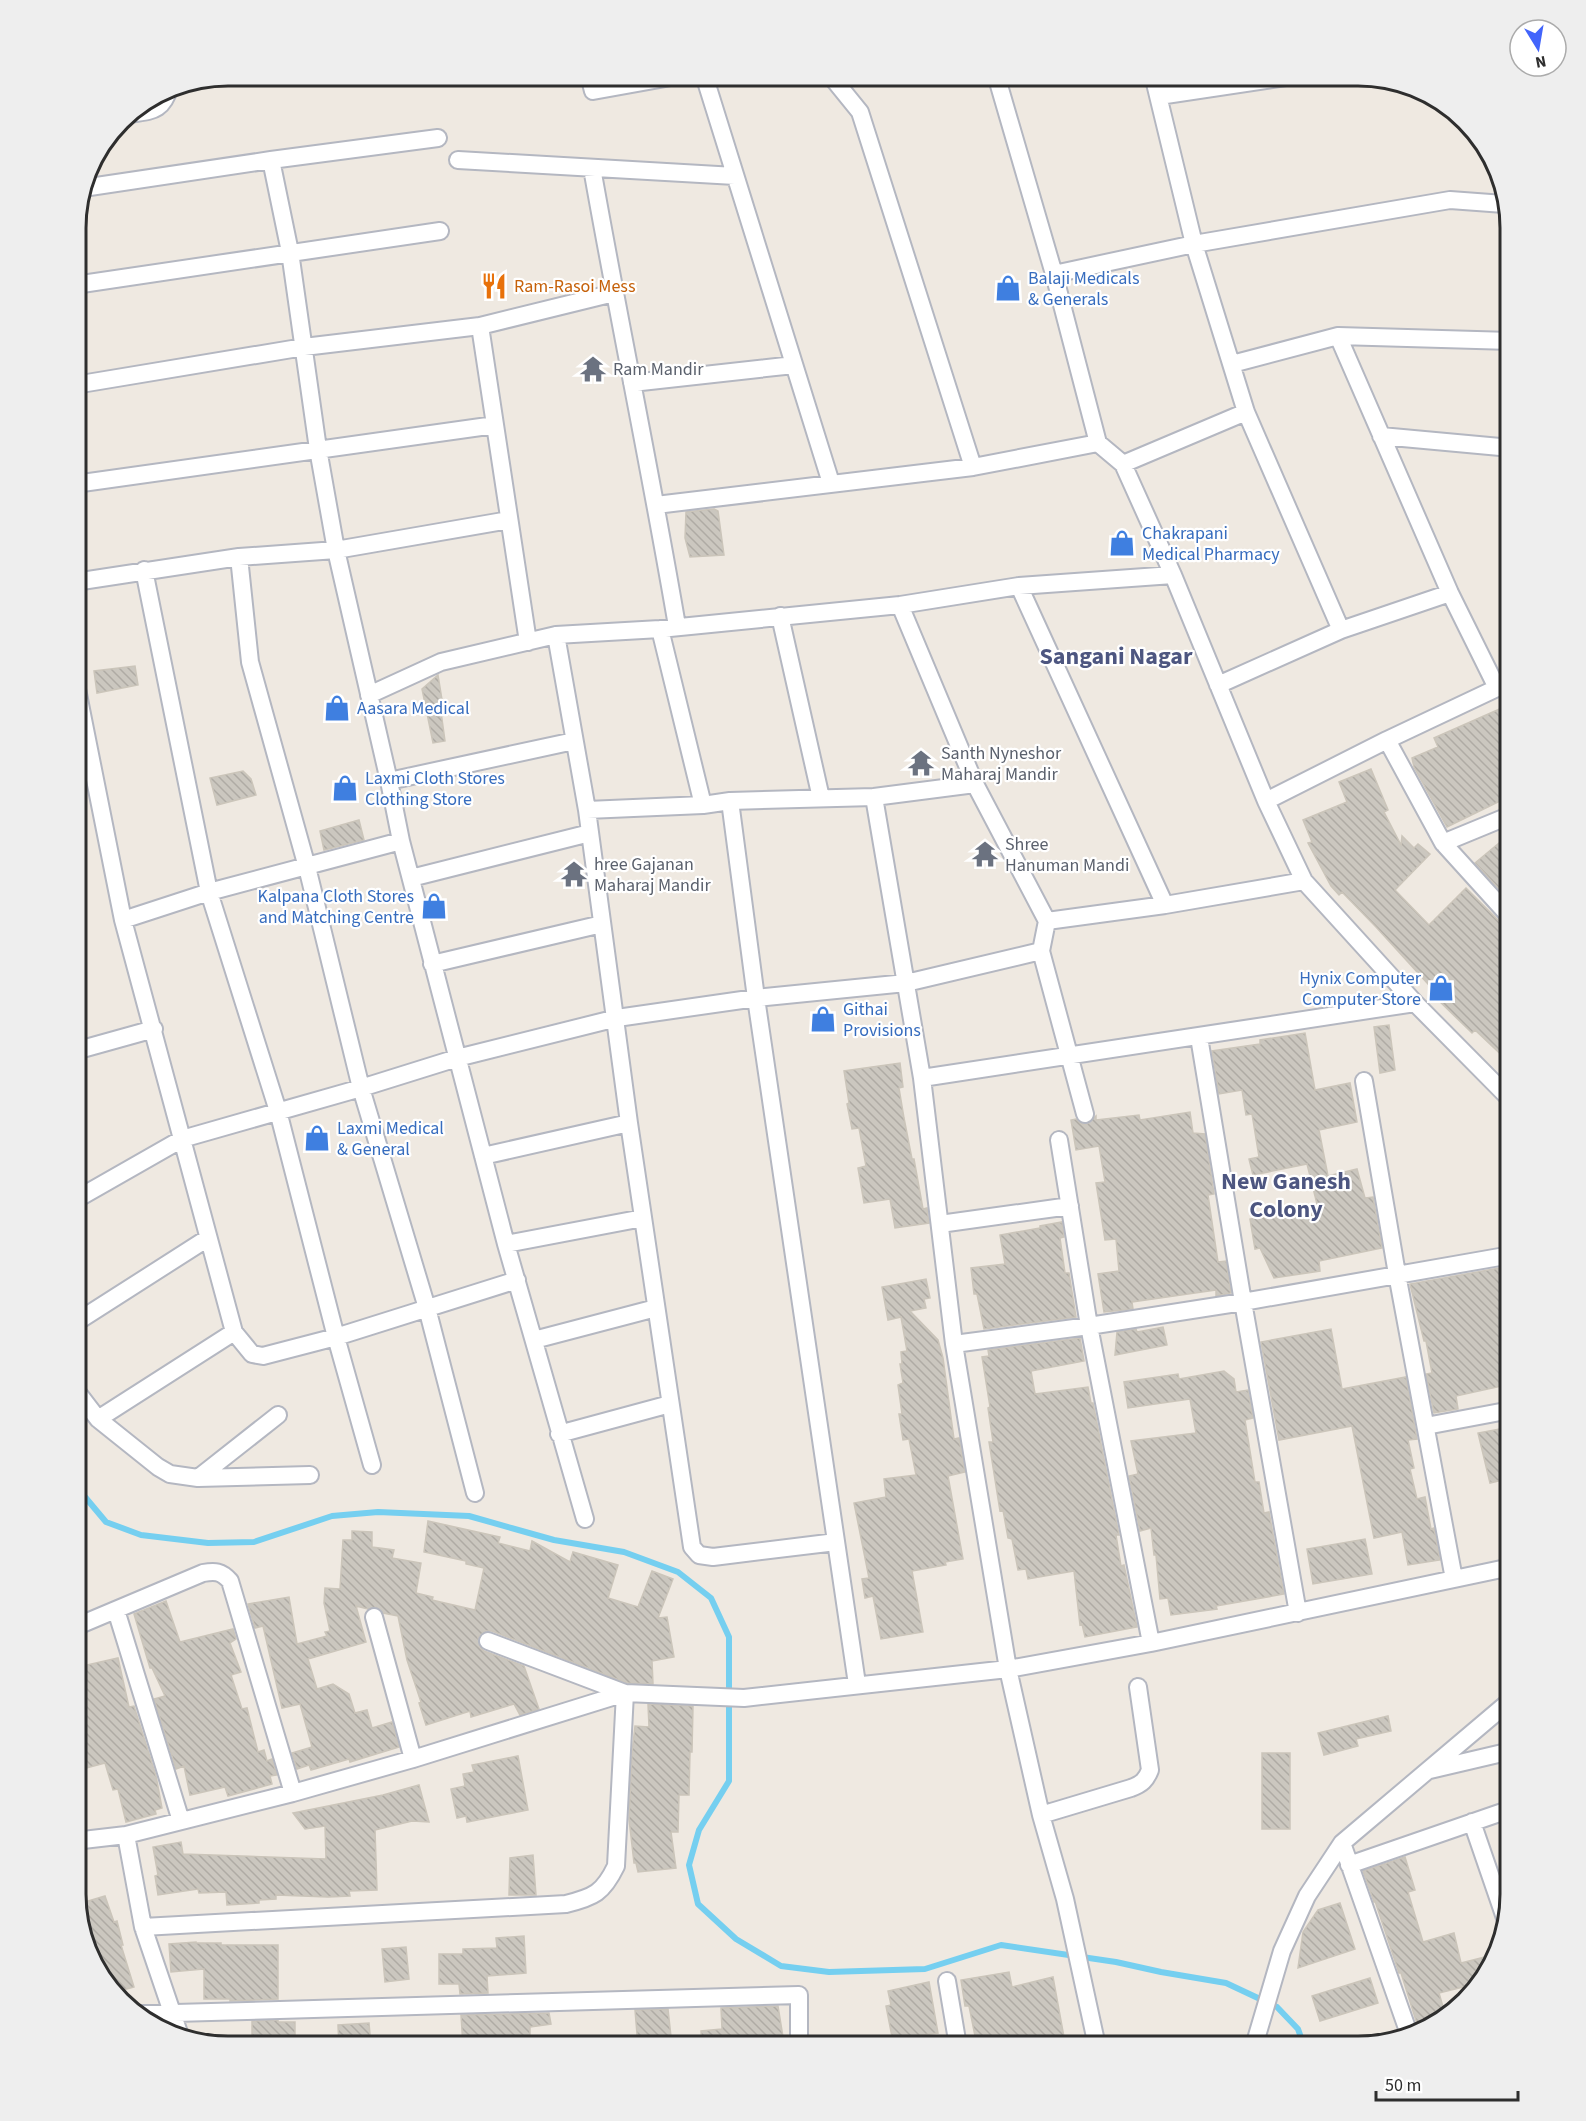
<svg xmlns="http://www.w3.org/2000/svg" width="1586" height="2121" font-family="'Source Sans 3',sans-serif">
<defs>
<pattern id="building-back-hatch" width="6" height="6" patternUnits="userSpaceOnUse" patternTransform="scale(1.5)"><rect width="6" height="6" fill="#cbc7bf"/><path d="M-1 5l2 2M0 0l6 6M5-1l2 2" fill="none" stroke="#afaba4"/></pattern>
</defs>
<rect width="100%" height="100%" fill="#efe9e1"/>
<g fill="none" stroke-linecap="round" stroke-linejoin="round">
<path stroke="#75cff0" stroke-width="6" d="M75,1485L106,1522L141,1535L208,1543L254,1542L332,1516L378,1512L469,1516L554,1540L624,1552L678,1572L711,1598L729,1637V1781L699,1830L689,1865L698,1904L736,1939L781,1966L829,1972L925,1969L1001,1945L1116,1962L1161,1972L1226,1983L1277,2007L1298,2029L1304,2046"/>
</g>
<path fill="url(#building-back-hatch)" stroke="#cbc5ba" stroke-width="1.5" d="M714,509L718,511L724,555L690,557L685,538L686,512Z
M135,666L138,685L97,693L94,671Z
M438,675L444,712H441L445,741L433,743L422,689Z
M1511,704V805L1503,807L1500,801L1447,827L1414,767L1412,758L1438,747L1434,738Z
M1371,769L1388,810L1384,812L1401,845L1402,836L1414,848L1418,844L1430,854L1395,890L1429,925L1466,888L1503,925L1511,928V1064L1475,1030L1472,1033L1436,998L1438,995L1376,927L1342,892L1339,895L1331,886L1308,843L1312,842L1303,820L1347,802L1339,782Z
M243,771L251,779L256,795L217,805L210,778Z
M359,820L364,840L324,850L320,831Z
M1511,833V902L1475,863Z
M1389,1025L1395,1070L1380,1073L1374,1027Z
M1305,1033L1315,1090L1350,1083L1357,1122L1319,1130L1328,1176L1357,1169L1365,1198L1373,1197L1382,1248L1319,1261L1320,1271L1274,1278L1260,1248L1255,1249L1250,1219L1318,1208L1307,1164L1253,1175L1249,1159L1259,1157L1252,1114L1246,1115L1242,1090L1219,1094L1212,1051L1260,1044V1040Z
M900,1063L903,1087L899,1088L904,1118L912,1159H914L923,1209L927,1208L929,1223L895,1228L890,1199L864,1203L858,1168L866,1166L859,1128L852,1129L847,1104L849,1103L844,1071Z
M1190,1112L1193,1133L1205,1134L1214,1194L1208,1195L1218,1262L1226,1261L1231,1293L1216,1296V1290L1132,1302L1133,1309L1104,1312L1098,1274L1119,1271L1116,1239L1105,1240L1096,1183L1105,1182L1099,1146L1076,1150L1071,1120L1076,1119L1082,1124H1087L1096,1116V1120L1139,1115L1140,1120Z
M1062,1222L1064,1237L1060,1238L1065,1273H1069L1076,1317L984,1329L977,1294H974L971,1268L1005,1264L1000,1235L1040,1228V1226Z
M1511,1266V1384L1456,1396L1458,1409L1434,1413L1426,1374L1432,1373L1426,1341H1424L1410,1284Z
M926,1279L930,1298L924,1299L926,1308L910,1311L938,1340L943,1358L954,1439L959,1438L965,1472L948,1476L963,1559L945,1562L946,1565L912,1571L923,1632L881,1639L873,1596L865,1598L862,1579L869,1578L854,1503L886,1497L884,1479L916,1475L909,1439L903,1440L899,1414H902L898,1385L903,1383L900,1364H902L901,1352L907,1351L901,1317L888,1320L882,1287Z
M1163,1327L1167,1345L1115,1355L1117,1332L1136,1329L1137,1332Z
M1331,1329L1342,1389L1406,1377L1417,1439L1408,1440L1414,1468L1410,1469L1417,1499L1425,1497L1431,1529L1434,1528L1440,1560L1408,1565L1402,1532L1374,1538L1352,1426L1279,1440L1261,1342Z
M1080,1338L1084,1361L1031,1371L1035,1394L1088,1387L1091,1403H1093L1119,1535H1116L1121,1566L1124,1565L1137,1627L1085,1637L1082,1624L1080,1625L1074,1571L1028,1579L1026,1569L1018,1570L1012,1539L1008,1538L1003,1510L1000,1511L989,1442H993L988,1408L990,1407L982,1357L989,1356L988,1350Z
M1224,1371L1234,1379L1236,1392L1248,1390L1253,1418L1245,1420L1255,1482H1259L1264,1513L1269,1512L1284,1594L1216,1606L1217,1609L1171,1615L1168,1598L1160,1599L1156,1555H1154L1151,1528L1140,1531L1129,1476L1138,1474L1131,1441L1196,1433L1190,1399L1128,1408L1124,1382L1178,1374L1179,1379Z
M1511,1427V1478L1490,1483L1478,1433Z
M428,1521L500,1537L498,1543L530,1551L532,1541L570,1562L573,1552L618,1565L608,1598L638,1607L652,1571L673,1579L658,1618L667,1617L674,1657L652,1661L653,1684L627,1683L492,1631H486L478,1637L480,1647L484,1651L524,1666L539,1709L520,1715L514,1704L471,1717L470,1711L426,1725L419,1703L421,1702L407,1660L398,1616L383,1613L376,1607L368,1609L356,1606L366,1642L308,1659L317,1689L333,1684L349,1694L355,1713L367,1710L372,1728L392,1722L399,1747L350,1762L349,1759L311,1770L309,1765L297,1769L292,1753L312,1747L300,1704L282,1708L263,1626L255,1628L248,1604L289,1597L297,1644L327,1636L325,1632L330,1631L324,1603L325,1588L340,1589L343,1540H352V1531L372,1532V1547L394,1550L392,1558L421,1563L416,1593L433,1597L432,1600L475,1610L484,1568L466,1564V1561L424,1552Z
M1365,1539L1372,1574L1313,1584L1307,1549Z
M166,1601L180,1642L233,1629L236,1639L230,1643L241,1672L231,1675L242,1709L247,1708L258,1752L264,1750L267,1761L272,1759L277,1775L270,1776L272,1784L228,1796L225,1787L190,1795L184,1766L176,1769L154,1699L165,1696L152,1668H150L134,1614Z
M118,1658L129,1707L134,1706L156,1776L162,1808L155,1810L156,1814L126,1822L118,1789L113,1790L105,1763L75,1771V1696L84,1694L78,1667Z
M648,1704L693,1706L692,1752H690L689,1795H679L678,1832H671L676,1868L638,1872L636,1863H634L629,1819L632,1753L635,1726L649,1727Z
M1388,1716L1391,1731L1356,1739L1358,1746L1324,1755L1318,1733Z
M1262,1753H1290V1829H1262Z
M518,1756L528,1810L467,1822L466,1816L457,1818L451,1789L465,1786L463,1774L474,1772L472,1765Z
M419,1785L429,1822L412,1821L375,1830L377,1890L349,1891L350,1896L328,1897L276,1895V1899L259,1900V1903L227,1905L226,1892L199,1893L198,1889L158,1895L155,1876L158,1875L153,1847L181,1842L183,1854L326,1859L325,1826L305,1829L293,1813L383,1795Z
M533,1855L536,1895H509L510,1858Z
M1405,1857L1415,1890L1408,1892L1423,1942L1454,1933L1461,1963L1489,1956L1492,1965L1491,1970L1479,1983L1439,1993L1446,2017L1443,2021L1421,2027H1418L1401,1973H1399L1375,1901L1374,1902L1363,1871Z
M105,1896L114,1922L117,1921L123,1945H121L134,1987L116,1992L100,1978L78,1904Z
M1340,1903L1355,1949L1298,1968L1303,1932L1318,1910Z
M524,1936L526,1973L487,1976L488,1993L460,1994L459,1984H439V1954H463V1949L497,1948L496,1938Z
M196,1942V1943H221V1945H278V1999L230,2001V1999H204V1969L171,1972L169,1944Z
M406,1947L409,1979L385,1982L382,1949Z
M1009,1972L1012,1987L1053,1977L1064,2037L1020,2044V2046H979L978,2040L976,2041L969,2006H965L961,1980Z
M1370,1978L1378,2003L1320,2021L1312,1996Z
M929,1982L938,2033L907,2037L908,2040L893,2042L886,2006L891,2005L888,1991Z
M778,2006L783,2037H779L778,2046H702L701,2031L722,2029L721,2008Z
M668,2009L672,2046H638L635,2010Z
M549,2013L551,2024L530,2027V2046H463L461,2015Z
M278,2020V2022H295V2041L252,2042V2021Z
M369,2023L371,2046H339L338,2025Z"/>
<g fill="none" stroke-linecap="round" stroke-linejoin="round">
<g stroke="#b4b7c1" stroke-width="20">
<path id="minor" d="M589,75L593,91L682,75
M704,75L831,483
M830,75L860,112L973,467
M996,75L1054,274L1098,443L1123,464L1173,575L1266,801L1304,881L1415,1003L1511,1100
M1153,75L1194,244L1246,412L1341,630
M1159,96L1299,75
M125,115C150,110 162,114 170,86
M271,160L290,252L318,449L336,550L389,781L401,841L506,1244L585,1519
M458,160L735,176
M592,168C619,321 651,473 677,626
M83,188L271,160L438,138
M1054,274L1194,244L1450,200L1504,204
M75,285L440,231
M480,326L528,642
M1338,336L1450,593L1497,688
M1232,364L1338,336L1511,341
M632,383L794,365
M75,385L304,347L480,326L614,293
M1381,436L1511,448
M1123,464L1246,412
M75,484L495,425
M656,505L973,467L1098,443
M239,557L250,662L307,867L361,1088L427,1308L475,1493
M144,570L209,892L278,1111L336,1337L372,1465
M75,582L239,557L336,550L509,520
M1019,586L1165,905
M900,605L975,784L1047,921
M780,616L821,798
M660,629L703,805
M556,635L587,810L629,1123L692,1547L699,1555L713,1557L836,1542
M75,679L123,920L234,1332L252,1354L263,1356L336,1337L517,1280
M1218,685L1341,630L1450,593
M369,695L441,662L556,635L660,629L900,605L1019,586L1173,575
M1387,740L1443,843L1511,918
M389,781L574,741
M874,797L922,1078L954,1344L1008,1669L1041,1815L1065,1899L1097,2046
M730,801L756,998L857,1684
M1266,801L1387,740L1497,688L1511,684
M587,810L703,805L730,801L874,797L975,784
M1443,843L1511,815
M411,878L590,833
M123,920L209,892L401,841
M1041,951L1085,1114
M432,964L602,924
M1199,1037L1243,1302L1298,1613
M75,1051L154,1029
M922,1078L1415,1003
M1364,1081L1397,1274L1454,1579
M1059,1140L1089,1326L1151,1643
M483,1156L629,1123
M75,1200L182,1139L361,1088L457,1058L617,1018L756,998L906,983L1041,951L1047,921L1165,905L1304,881
M940,1224L1070,1206
M506,1244L643,1218
M75,1323L208,1238
M534,1340L656,1308
M954,1344L1089,1326L1243,1302L1511,1255
M75,1389L98,1419L158,1467L170,1474L198,1478L310,1475
M98,1419L234,1332
M1426,1426L1511,1410
M559,1434L670,1404
M198,1478L278,1415
M116,1610L181,1821
M374,1617L413,1759
M75,1627L203,1573C215,1571 221,1571 230,1581L293,1793
M1430,1770L1511,1751
M1041,1815L1131,1788C1142,1784 1146,1780 1150,1770L1138,1687
M1472,1822L1505,1918
M126,1835L143,1927L179,2033
M75,1839L83,1840L126,1835L293,1793L413,1759L625,1693L744,1698L1008,1669L1151,1643L1511,1567
M1342,1843L1408,2031
M1349,1865L1511,1809
M143,1927L566,1904C594,1897 603,1893 616,1866L625,1693L488,1641
M947,1981L958,2046
M139,2014L799,1995V2046
M1254,2046L1282,1951L1307,1896L1342,1843L1511,1700"/>
</g>
<use href="#minor" stroke="#fff" stroke-width="16"/>
</g>
<defs>
<g id="restaurant-bare" transform="scale(2.07)"><path d="M-5-6h1v4h1v-4h1v4h1v-4h1v5L-1.5 .5V6h-2V.5L-5-1ZM5-6V6H3V1.5H1.5Q1.5-4 5-6Z" fill="#e8710a" stroke="#fff" stroke-width="2.5" paint-order="stroke"/></g>
<g id="shop-bare" transform="scale(2.07)"><path d="M-5-2.5h2.3a2.7 3.5 0 0 1 5.4 0H5L5.5 6h-11ZM-1.5-2.5h3a1.5 2.3 0 0 0-3 0Z" fill="#3f7fe0" stroke="#fff" stroke-width="2.5" paint-order="stroke"/></g>
<g id="temple-bare" transform="scale(2.07)"><path d="M0-6L5-2H3V0L6.5 2.5H4V6H1.5V3h-3V6H-4V2.5H-6.5L-3 0V-2H-5Z" fill="#6b7280" stroke="#fff" stroke-width="2.5" paint-order="stroke"/></g>
</defs>
<g fill-rule="evenodd">
<use href="#restaurant-bare" x="494" y="286"/>
<use href="#shop-bare" x="1008" y="288"/>
<use href="#temple-bare" x="593" y="369"/>
<use href="#shop-bare" x="1122" y="543"/>
<use href="#shop-bare" x="337" y="708"/>
<use href="#temple-bare" x="921" y="763"/>
<use href="#shop-bare" x="345" y="788"/>
<use href="#temple-bare" x="985" y="854"/>
<use href="#temple-bare" x="574" y="874"/>
<use href="#shop-bare" x="434" y="906"/>
<use href="#shop-bare" x="1441" y="988"/>
<use href="#shop-bare" x="823" y="1019"/>
<use href="#shop-bare" x="317" y="1138"/>
</g>
<g text-anchor="middle" dominant-baseline="central" stroke-width="4.5" stroke-linejoin="round" paint-order="stroke">
<g font-size="18" fill="#366cbe" stroke="#fff" text-anchor="start">
<text x="1028" y="278">Balaji Medicals<tspan x="1028" dy="21">&amp; Generals</tspan></text>
<text x="1142" y="533">Chakrapani<tspan x="1142" dy="21">Medical Pharmacy</tspan></text>
<text x="357" y="708">Aasara Medical</text>
<text x="365" y="778">Laxmi Cloth Stores<tspan x="365" dy="21">Clothing Store</tspan></text>
<text x="414" y="896" text-anchor="end">Kalpana Cloth Stores<tspan x="414" dy="21">and Matching Centre</tspan></text>
<text x="1421" y="978" text-anchor="end">Hynix Computer<tspan x="1421" dy="21">Computer Store</tspan></text>
<text x="843" y="1009">Githai<tspan x="843" dy="21">Provisions</tspan></text>
<text x="337" y="1128">Laxmi Medical<tspan x="337" dy="21">&amp; General</tspan></text>
</g>
<g font-size="18" fill="#c56008" stroke="#fff" text-anchor="start">
<text x="514" y="286">Ram-Rasoi Mess</text>
</g>
<g font-size="18" fill="#5b616d" stroke="#fff" text-anchor="start">
<text x="613" y="369">Ram Mandir</text>
<text x="941" y="753">Santh Nyneshor<tspan x="941" dy="21">Maharaj Mandir</tspan></text>
<text x="1005" y="844">Shree<tspan x="1005" dy="21">Hanuman Mandi</tspan></text>
<text x="594" y="864">hree Gajanan<tspan x="594" dy="21">Maharaj Mandir</tspan></text>
</g>
<g font-size="24" font-weight="bold" fill="#4d5680" stroke="#fff">
<text x="1116" y="656">Sangani Nagar</text>
<text x="1286" y="1181">New Ganesh<tspan x="1286" dy="28">Colony</tspan></text>
</g>
</g>
<path d="M0 0H1586V2121H0ZM228 86H1358A142 142 0 0 1 1500 228V1894A142 142 0 0 1 1358 2036H228A142 142 0 0 1 86 1894V228A142 142 0 0 1 228 86Z" fill="#eee" fill-rule="evenodd"/>
<path fill="none" stroke="#2e2e2e" stroke-width="3" d="M228 86H1358A142 142 0 0 1 1500 228V1894A142 142 0 0 1 1358 2036H228A142 142 0 0 1 86 1894V228A142 142 0 0 1 228 86Z"/>
<g transform="translate(1538 48) rotate(169)"><circle r="28" fill="#ffffff" stroke="#ababab" stroke-width="1.5"/>
<path d="M0-4.5L10 22L0 15L-10 22Z" fill="#4264fb"/>
<text y="-9" font-size="16" font-weight="bold" text-anchor="middle" fill="#2e2e2e">N</text>
</g>
<path d="M1376 2091v9h142v-9" fill="none" stroke="#2e2e2e" stroke-width="3"/>
<text x="1385" y="2091" font-size="18" fill="#2e2e2e" stroke="#ffffff" stroke-width="4.5" paint-order="stroke">50 m</text>
</svg>
